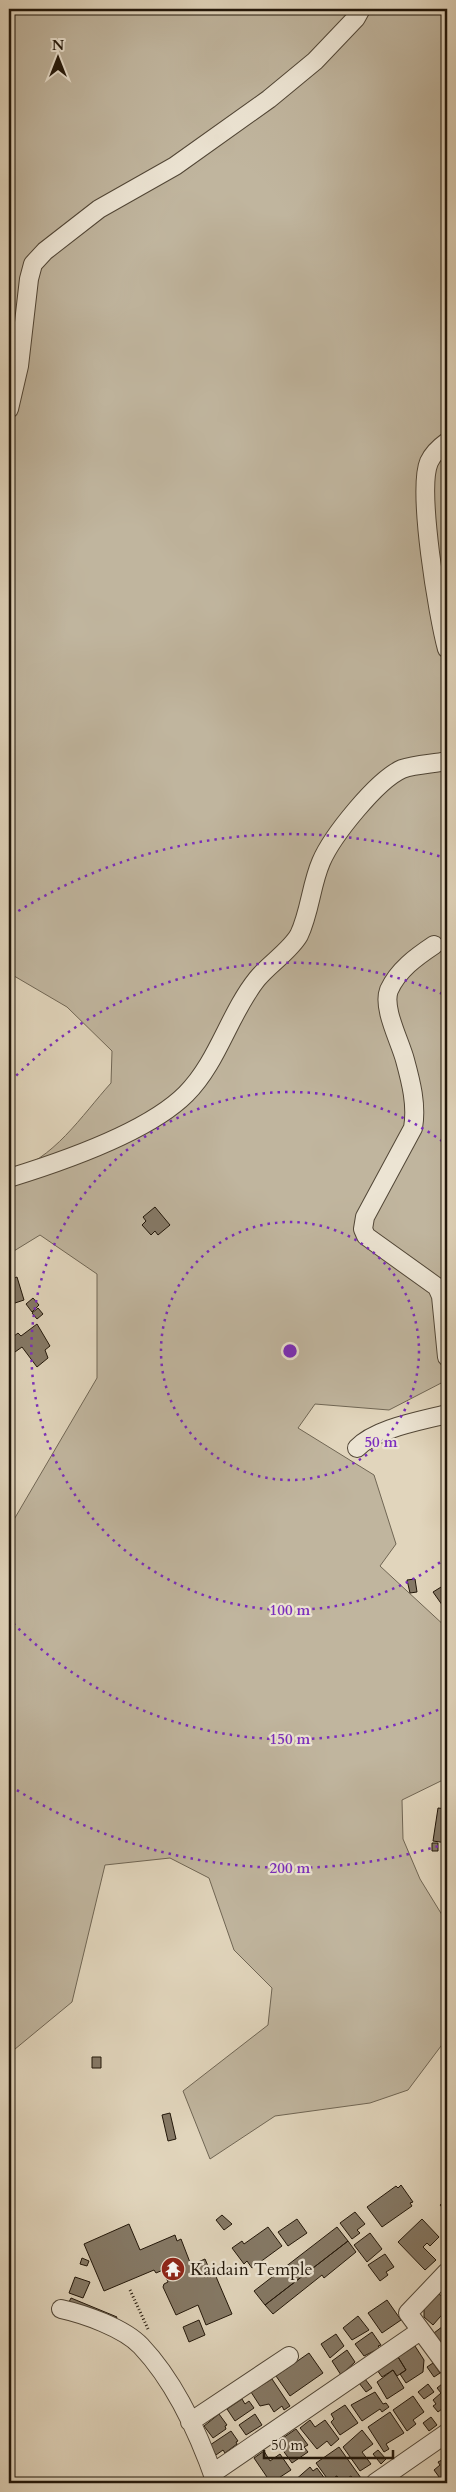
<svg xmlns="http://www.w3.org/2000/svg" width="456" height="2492" font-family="Cardo,serif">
<rect width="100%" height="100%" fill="#e1d5bc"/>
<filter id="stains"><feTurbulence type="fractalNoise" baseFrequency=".004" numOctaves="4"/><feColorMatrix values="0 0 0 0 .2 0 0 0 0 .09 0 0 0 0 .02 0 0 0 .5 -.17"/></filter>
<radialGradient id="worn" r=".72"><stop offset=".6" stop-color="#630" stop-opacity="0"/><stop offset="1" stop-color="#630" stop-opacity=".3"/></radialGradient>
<path fill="#c0b59e" stroke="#706654" d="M9,9H447V1380L389,1410L315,1404L298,1428L374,1475L396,1544L380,1566L447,1628V1778L402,1800L403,1839L420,1879L447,1923V2038L408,2090L370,2103L275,2116L210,2159L183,2091L268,2025L272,1988L234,1950L209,1878L170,1858L105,1865L72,2002L9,2054V1528L97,1378V1274L40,1235L9,1254V1172C53,1161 82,1115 111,1083L112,1051L67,1007L9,973Z"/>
<path fill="#857966" stroke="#211609" d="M155,1207L170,1225L158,1235L155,1231L151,1235L142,1225L146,1221L143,1217Z
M17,1277L24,1300L9,1305V1280Z
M33,1298L39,1305L32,1312L26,1304Z
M38,1308L43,1314L37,1319L32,1313Z
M37,1324L50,1346L45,1350L48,1358L37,1367L22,1347L15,1352L9,1345V1340L18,1333L21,1336Z
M415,1579L417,1592L410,1593L407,1580Z
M446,1584L447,1608L445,1609L433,1592Z
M438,1808L447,1809V1843L433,1841Z
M432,1843H438V1851H432Z
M92,2057H101V2068H92Z
M170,2113L176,2139L168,2141L162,2115Z
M401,2185L413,2202L410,2203L412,2206L382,2227L367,2207L396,2186L398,2188Z
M447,2198V2213L440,2205Z
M355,2212L365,2224L357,2230L360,2233L352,2239L340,2223Z
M222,2215L232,2224L224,2230L216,2220Z
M297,2219L307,2233L288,2246L278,2232Z
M422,2219L439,2237L430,2246L427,2243L423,2247L436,2260L425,2270L398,2242Z
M129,2224L140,2250L175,2235L177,2241L181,2239L191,2265L205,2259L211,2273L214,2272L232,2314L206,2325L198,2305L176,2315L163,2287L164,2284L168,2282L163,2270L156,2273L154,2270L104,2291L84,2244Z
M268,2227L282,2246L252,2268L247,2261L244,2264L232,2248L242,2241L244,2244Z
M337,2227L348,2241L265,2305L254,2291Z
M370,2233L382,2249L367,2262L354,2245Z
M348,2241L356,2252L324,2278L322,2275L273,2314L265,2305Z
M385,2254L394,2267L386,2272L388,2275L380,2281L368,2265Z
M82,2258L89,2261L87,2266L80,2264Z
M75,2277L90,2282L83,2298L69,2293Z
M438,2293L447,2301V2309L433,2325L424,2317V2308Z
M71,2298L117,2317L114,2323L68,2304Z
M387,2300L401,2320L382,2333L368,2313Z
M358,2316L369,2330L352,2340L343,2328Z
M199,2320L205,2335L189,2342L183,2327Z
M447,2323V2352L434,2333Z
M372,2332L381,2345L378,2346L380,2348L364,2356L355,2344Z
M336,2334L344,2346L330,2358L321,2344Z
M415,2346L424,2360L423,2372L406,2383L400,2374L406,2370L398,2357Z
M347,2350L355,2362L341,2375L332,2361Z
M309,2353L323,2373L290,2396L276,2376Z
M398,2357L406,2370L397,2376L393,2370L382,2377L377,2370Z
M433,2363L440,2373L434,2377L427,2367Z
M393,2370L404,2388L387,2399L377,2382Z
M272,2379L290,2406L284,2410L282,2406L274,2412L269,2404L260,2406L251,2392Z
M365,2379L372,2388L366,2392L359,2383Z
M447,2380V2405L438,2412L433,2406L436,2404L433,2400L441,2393L437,2388Z
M428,2384L434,2392L424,2399L418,2392Z
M375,2392L383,2404L386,2403L389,2407L382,2412L380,2409L362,2421L351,2405Z
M413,2396L424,2412L413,2420L416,2424L407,2431L393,2410Z
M242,2399L245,2404L249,2401L254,2408L235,2421L227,2409Z
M345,2405L358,2423L340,2435L331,2422L334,2419L331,2414Z
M390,2412L404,2433L386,2444L389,2449L384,2452L368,2427Z
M219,2414L227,2425L225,2426L226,2429L213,2438L204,2426Z
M255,2414L262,2425L246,2435L239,2425Z
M431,2417L437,2425L429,2431L423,2423Z
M310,2420L315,2427L325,2420L339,2439L331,2446L327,2441L317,2449L300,2428Z
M296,2429L308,2445L304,2447L308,2452L292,2463L277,2442Z
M362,2430L373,2444L362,2452L371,2464L360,2471L343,2447Z
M231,2431L238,2441L236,2442L237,2444L225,2453L223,2450L216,2455L210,2445Z
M339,2447L361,2478L356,2482L351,2476L341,2482L337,2476L329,2481L316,2463Z
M378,2450L386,2459L381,2464L373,2454Z
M264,2451L270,2461L280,2454L291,2470L271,2483L254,2458Z
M442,2460L447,2467V2483H438L442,2481L434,2470L440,2465L438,2462Z
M310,2467L313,2471L317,2468L328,2483H295L294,2481Z
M337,2476L342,2483H330L329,2481Z"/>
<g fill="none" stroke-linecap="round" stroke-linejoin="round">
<g stroke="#514636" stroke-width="20">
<path id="minor" d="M9,409L19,366L29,279L33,264L45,251L99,209L175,166L269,99L315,61L356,18L361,9
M447,442C440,447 433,453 429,462C417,490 438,616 447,649
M434,945C416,957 398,970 389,990C382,1008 400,1041 405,1060C411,1082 417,1105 413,1128L365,1217L363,1229L366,1236L437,1287L441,1296L447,1357
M9,1178C61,1162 147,1133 186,1094C218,1062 229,1014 257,979C269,964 290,951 299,935C310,912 311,885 321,862C332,836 377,780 402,769C416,764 433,764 447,761
M357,1448C376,1428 421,1421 447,1414
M447,2272L408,2313L447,2366
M61,2309C84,2314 124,2328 141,2346C176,2383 199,2434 216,2483
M190,2422L289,2356
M213,2473L420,2331
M375,2483L447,2433"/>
</g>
<path stroke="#211609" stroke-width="3" stroke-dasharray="1 2.5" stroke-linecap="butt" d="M130,2290L148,2329"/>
<use href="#minor" stroke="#ece4d3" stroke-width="18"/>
</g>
<g fill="none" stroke="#7b2cbf" stroke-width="2.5" stroke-dasharray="2.5 5">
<circle cx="290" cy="1351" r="129"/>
<path d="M446 1558A259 259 0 1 1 446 1144"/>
<path d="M445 1707A388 388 0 0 1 11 1621M11 1081A388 388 0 0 1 445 995"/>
<path d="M445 1844A517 517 0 0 1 12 1787M12 915A517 517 0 0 1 445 858"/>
</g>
<defs>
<g id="temple-disc" transform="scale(1.25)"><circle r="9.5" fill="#8f2418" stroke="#ece4d3"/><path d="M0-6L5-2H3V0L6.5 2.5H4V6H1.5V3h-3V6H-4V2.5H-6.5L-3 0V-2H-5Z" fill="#fff"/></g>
</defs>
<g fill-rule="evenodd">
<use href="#temple-disc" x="173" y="2269"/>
</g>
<g text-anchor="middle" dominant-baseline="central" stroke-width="4.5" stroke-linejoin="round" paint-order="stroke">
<g font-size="18" fill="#211609" stroke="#ece4d3" text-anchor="start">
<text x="190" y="2269">Kaidain Temple</text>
</g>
</g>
<circle cx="290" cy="1351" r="8" fill="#7b2cbf" stroke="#ece4d3" stroke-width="2.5"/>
<g font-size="15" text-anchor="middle" font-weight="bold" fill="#7b2cbf" stroke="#ece4d3" stroke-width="4.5" stroke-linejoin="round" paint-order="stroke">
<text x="381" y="1447">50 m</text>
<text x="290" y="1615">100 m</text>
<text x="290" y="1744">150 m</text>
<text x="290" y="1873">200 m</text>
</g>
<rect width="456" height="2492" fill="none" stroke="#e1d5bc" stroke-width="30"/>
<rect x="10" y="10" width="436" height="2472" fill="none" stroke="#211609" stroke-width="2.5"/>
<rect x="15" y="15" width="426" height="2462" fill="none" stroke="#211609"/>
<g transform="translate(58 58)" stroke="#ece4d3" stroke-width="4" paint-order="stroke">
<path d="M0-4L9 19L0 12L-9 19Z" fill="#211609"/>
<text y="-8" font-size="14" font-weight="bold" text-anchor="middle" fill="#211609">N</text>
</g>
<path d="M264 2450v8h129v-8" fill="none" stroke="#211609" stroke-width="2.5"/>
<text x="271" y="2450" font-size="15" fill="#211609" stroke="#ece4d3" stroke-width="4" paint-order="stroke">50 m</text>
<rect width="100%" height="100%" filter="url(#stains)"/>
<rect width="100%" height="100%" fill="url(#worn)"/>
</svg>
